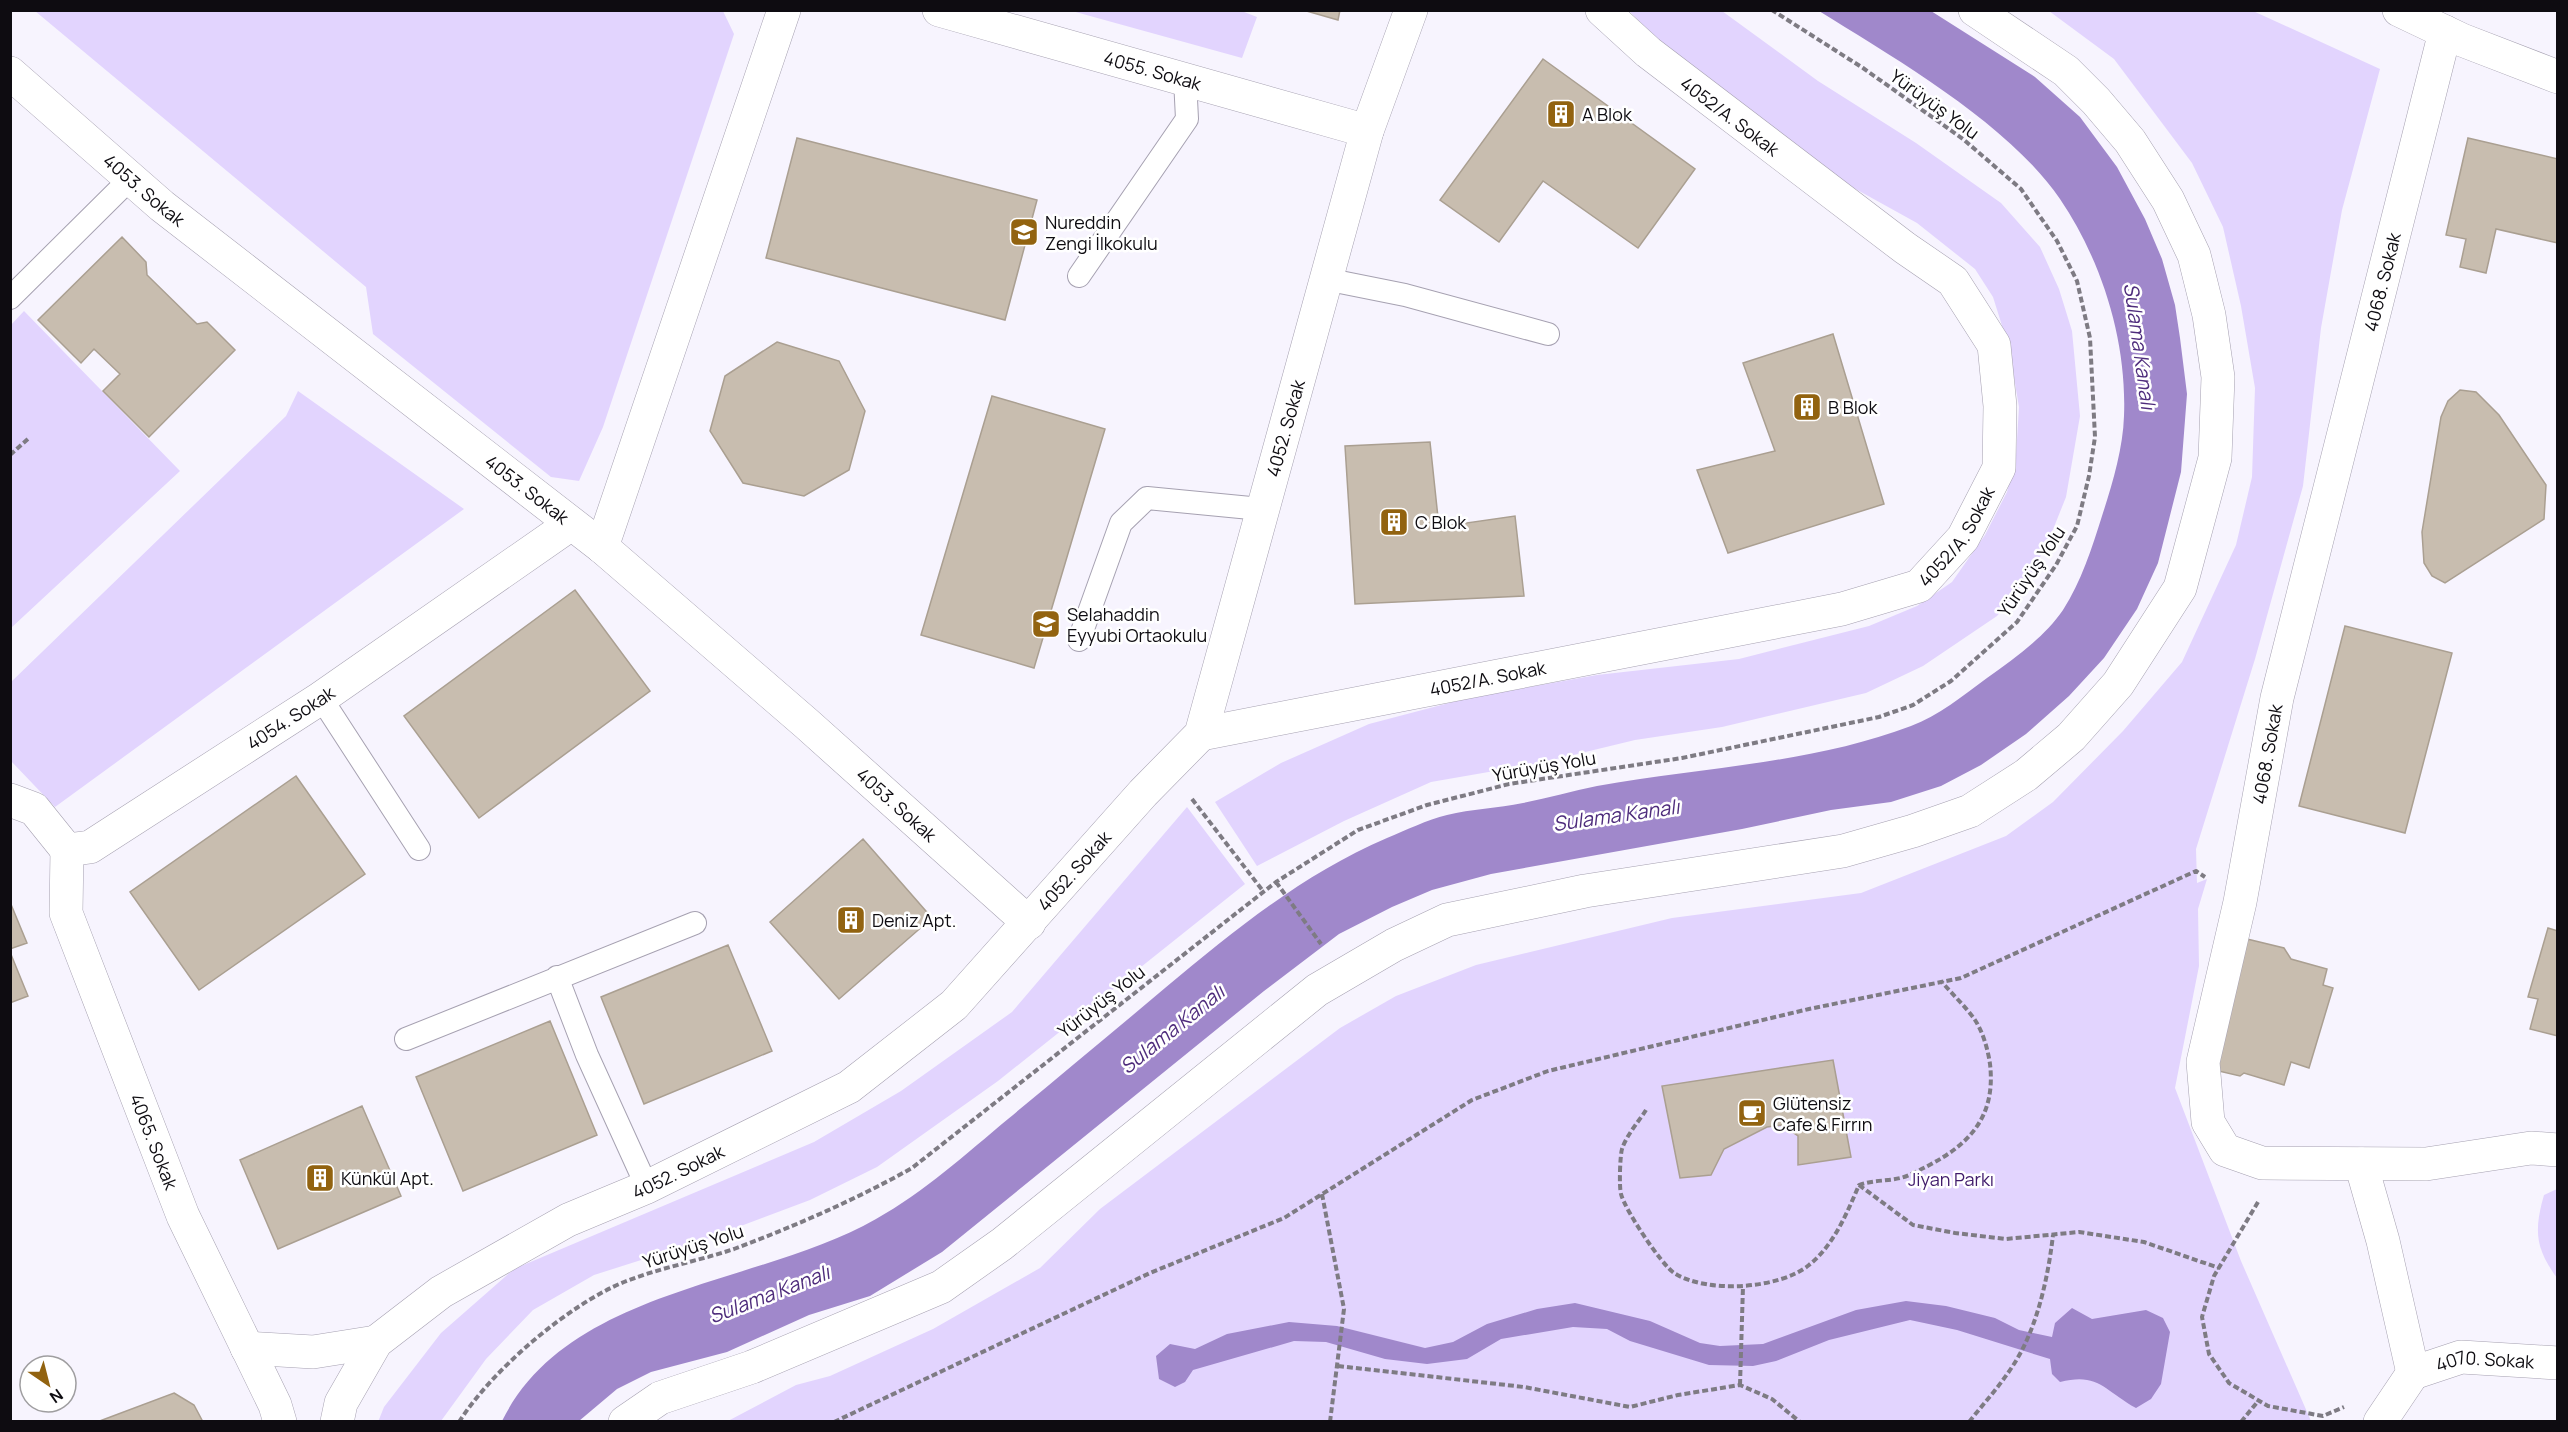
<svg xmlns="http://www.w3.org/2000/svg" width="2568" height="1432" font-family="Manrope,sans-serif">
<rect width="100%" height="100%" fill="#f7f4fe"/>
<path fill="#e2d4fe" d="M1239,10L1257,17L1242,58L1072,11Z
M35,11H723L734,34L603,427L579,481L551,477L373,334L366,287Z
M1629,11H1722L1818,81L1916,143L2001,203L2040,247L2059,289L2072,331L2080,416L2066,497L2050,537L2030,577L1997,616L1923,666L1866,693L1722,727L1635,740L1540,763L1431,782L1344,821L1257,866L1215,802L1281,763L1369,724L1468,698L1597,675L1739,659L1869,626L1917,606L1952,582L1985,535L2007,492L2016,456L2019,407L2009,348L1993,297L1975,269L1917,223L1805,161L1684,65Z
M2049,11H2253L2380,69L2342,210L2321,328L2303,486L2255,659L2196,849L2197,883L2207,879L2198,909L2199,966L2175,1088L2241,1261L2311,1421L726,1422L796,1385L830,1376L933,1329L1040,1268L1100,1209L1340,1028L1396,996L1476,965L1672,918L1861,893L2006,836L2053,802L2123,731L2182,662L2236,545L2252,477L2255,388L2241,306L2223,227L2192,163L2114,59Z
M24,311L180,471L11,628L10,326Z
M298,391L464,509L55,807L11,761V682L286,416Z
M1187,807L1245,884L998,1081L877,1167L810,1200L701,1241L594,1275L533,1310L486,1359L441,1421L378,1422L384,1407L441,1333L514,1269L814,1142L901,1091L1012,1012Z
M2557,1189V1278C2535,1248 2534,1230 2544,1195Z"/>
<path fill="#a088cb" d="M1819,11H1931L2035,77L2080,117L2117,167L2145,219L2162,259L2175,305L2180,338L2187,394L2181,472L2158,563L2137,609L2104,658L2069,696L2026,734L1981,765L1941,786L1891,802L1831,810L1742,829L1491,874L1432,890L1392,907L1339,934L1264,991L942,1252L870,1296L809,1315L727,1352L651,1372L617,1389L579,1421H502C568,1287 759,1286 876,1219C924,1192 966,1154 1008,1119C1061,1075 1113,1032 1165,988C1235,930 1303,874 1387,838C1406,830 1427,820 1447,815C1471,809 1498,808 1523,803C1548,798 1572,791 1597,786C1702,767 1811,764 1911,726C1938,716 1964,695 1987,678C2013,659 2044,638 2063,610C2081,582 2092,548 2102,516C2112,485 2123,449 2124,416C2127,341 2102,261 2060,199C2009,124 1896,59 1819,11Z
M1906,1301L1946,1306L1995,1318L2019,1330L2052,1337L2055,1323L2072,1308L2092,1319L2146,1310L2163,1318L2170,1332L2161,1384L2151,1399L2136,1408C2104,1390 2098,1372 2060,1382L2052,1374L2050,1359L1957,1330L1910,1320L1829,1340L1776,1361L1753,1366L1709,1365L1630,1341L1607,1329L1573,1327L1501,1339L1467,1359L1427,1364L1385,1359L1326,1342L1294,1341L1193,1370L1185,1382L1175,1387L1159,1379L1156,1356L1170,1344L1195,1349L1227,1334L1289,1322L1337,1326L1425,1348L1453,1342L1487,1324L1537,1309L1575,1303L1650,1321L1700,1343L1720,1346L1763,1344L1856,1310Z"/>
<path fill="#c8bdaf" stroke="#aa9f91" stroke-width="1.5" d="M1303,10H1340L1338,20Z
M1543,59L1695,169L1638,248L1543,181L1499,242L1440,200Z
M797,138L1037,200L1005,320L766,258Z
M2468,138L2558,159V243L2496,229L2486,273L2460,267L2466,239L2446,235Z
M122,237L146,262L147,275L197,324L207,322L235,350L149,437L103,391L120,374L94,349L81,363L38,320Z
M1833,334L1884,504L1728,553L1697,470L1775,451L1743,363Z
M777,342L839,361L865,411L849,470L804,496L743,483L710,431L725,376Z
M2460,390L2476,392L2499,415L2546,485L2544,519L2445,583L2432,576L2424,563L2422,532L2441,417L2448,401Z
M992,396L1105,429L1034,668L921,635Z
M1430,442L1439,527L1515,516L1524,596L1355,604L1345,446Z
M575,590L650,691L479,818L404,716Z
M2345,626L2452,653L2405,833L2299,806Z
M296,776L365,874L199,990L130,892Z
M863,839L932,918L839,999L770,922Z
M10,902L27,943L10,949Z
M2548,928L2558,931V1036L2530,1029L2538,999L2528,997Z
M2243,938L2284,948L2291,959L2327,969L2323,985L2333,988L2309,1068L2291,1062L2284,1085L2244,1073L2240,1076L2210,1069Z
M728,945L772,1051L644,1104L601,997Z
M10,952L28,996L10,1003Z
M550,1021L597,1135L463,1191L416,1077Z
M1833,1060L1851,1157L1798,1165V1136L1782,1125L1767,1127L1724,1149L1711,1175L1680,1178L1662,1086Z
M362,1106L401,1196L278,1249L240,1160Z
M174,1393L194,1405L203,1422H97Z"/>
<g fill="none" stroke-linecap="round" stroke-linejoin="round">
<g stroke="#a6a1b1" stroke-width="24">
<path id="lane" d="M1079,276L1187,119L1185,79
M1325,279L1405,295L1548,334
M10,298L131,178
M1079,640L1121,523L1147,498L1261,509
M321,698L419,849
M557,977L587,1055L647,1187
M406,1039L695,923"/>
</g>
<g stroke="#a6a1b1" stroke-width="34">
<g id="street">
<path id="s1" d="M939,10L1367,131"/>
<path d="M2399,10L2462,40L2558,77"/>
<path d="M2445,32L2277,698L2240,902L2203,1062L2208,1122L2225,1150L2262,1163L2426,1164L2531,1148L2558,1150"/>
<path id="s2" d="M10,73L162,206L602,547L807,724L1029,923"/>
<path d="M602,547L784,10"/>
<path id="s3" d="M1201,734L1842,609L1919,586L1963,538L1999,468L2000,406L1994,345L1953,281L1905,248L1648,52L1602,10"/>
<path id="s4" d="M10,800L34,809L67,850L90,847L321,698L571,524"/>
<path id="s5" d="M67,850L66,913L183,1216L275,1405L280,1422"/>
<path d="M2361,1164L2383,1241L2413,1373"/>
<path d="M247,1348L313,1352L376,1342"/>
<path id="s6" d="M2413,1373L2461,1357L2558,1363"/>
<path id="s7" d="M337,1422L341,1403L376,1342L441,1292L568,1220L647,1187L849,1087L954,1005L1143,793L1201,734L1367,131L1411,10"/>
<path d="M625,1422L660,1398L752,1367L941,1287L1002,1244L1317,990L1394,945L1447,920L1585,891L1843,851L1913,831L1970,811L2026,775L2071,737L2118,684L2180,588L2215,458L2218,377L2209,315L2194,255L2168,200L2130,141L2096,101L2066,71L1975,10"/>
<path d="M2380,1422L2413,1373"/>
</g>
</g>
<path stroke="#7e7b83" stroke-width="4" stroke-dasharray="6 3" stroke-linecap="butt" d="M10,455L29,438
M1192,799L1263,891
M1276,882L1321,944
M1646,1110C1639,1121 1626,1136 1622,1149C1620,1156 1619,1187 1621,1194C1625,1210 1661,1264 1674,1273C1707,1294 1780,1289 1809,1265C1834,1245 1847,1213 1859,1185C1875,1179 1894,1182 1909,1175C1960,1152 1997,1125 1990,1064C1988,1050 1983,1032 1975,1020C1966,1007 1953,995 1942,982
M1859,1185L1913,1225L1955,1233L2006,1239L2079,1232L2144,1242L2219,1268
M1322,1194L1344,1309L1330,1422
M2258,1202L2214,1276L2202,1317L2209,1354L2229,1383L2268,1406L2323,1416L2344,1407
M1338,1366L1524,1387L1630,1407L1678,1395L1740,1385L1772,1399L1800,1422
M1740,1385L1743,1286
M459,1422C492,1370 568,1305 624,1282C659,1268 698,1261 734,1249C795,1226 855,1200 912,1168L1276,882L1358,830L1427,805L1509,784L1682,758L1879,717L1913,705L1951,681L2017,622L2056,565L2077,526L2089,476L2095,437L2090,338L2077,281L2057,241L2021,189L1963,139L1863,68L1772,10
M834,1422L1150,1273L1284,1218L1472,1100L1548,1071L1809,1009L1961,978L2196,871L2205,877
M1969,1422C1984,1403 1999,1387 2012,1367C2037,1330 2048,1278 2053,1235
M2241,1422L2259,1400"/>
<use href="#lane" stroke="#fff" stroke-width="22"/>
<use href="#street" stroke="#fff" stroke-width="33"/>
</g>
<defs>
<g id="building-square" transform="scale(1.5)"><rect x="-9" y="-9" width="18" height="18" rx="4" fill="#926310" stroke="#fff"/><path d="M-4-6H4V6H1V3H-1V6H-4ZM-2.5-4.3h1.7v1.8h-1.7ZM.8-4.3h1.7v1.8H.8ZM-2.5-1h1.7V.8h-1.7ZM.8-1h1.7V.8H.8Z" fill="#fff"/></g>
<g id="school-square" transform="scale(1.5)"><rect x="-9" y="-9" width="18" height="18" rx="4" fill="#926310" stroke="#fff"/><path d="M0-5L7-2L0 1L-7-2ZM-4 1L0 2.5L4 1V4Q0 6-4 4Z" fill="#fff"/></g>
<g id="cafe-square" transform="scale(1.5)"><rect x="-9" y="-9" width="18" height="18" rx="4" fill="#926310" stroke="#fff"/><path d="M-5.5-4.5H6V0H3Q3 3.5 0 3.5H-2.5Q-5.5 3.5-5.5 0ZM3-3.2v2h1.7v-2ZM-6 4.5H4V6H-6Z" fill="#fff"/></g>
</defs>
<g fill-rule="evenodd">
<use href="#building-square" x="1561" y="114"/>
<use href="#school-square" x="1024" y="232"/>
<use href="#building-square" x="1807" y="407"/>
<use href="#building-square" x="1394" y="522"/>
<use href="#school-square" x="1046" y="624"/>
<use href="#building-square" x="851" y="920"/>
<use href="#cafe-square" x="1752" y="1113"/>
<use href="#building-square" x="320" y="1178"/>
</g>
<g text-anchor="middle" dominant-baseline="central" stroke-width="5" stroke-linejoin="round" paint-order="stroke">
<g font-size="18" fill="#0e0c11" stroke="#fff">
<text stroke="none"><textPath href="#s1" startOffset="222">4055. Sokak</textPath></text>
<text transform="translate(1935 104) rotate(36)">Yürüyüş Yolu</text>
<text transform="translate(1730 116) rotate(37)">4052/A. Sokak</text>
<text stroke="none"><textPath href="#s2" startOffset="178">4053. Sokak</textPath></text>
<text transform="translate(2382 282) rotate(-76)">4068. Sokak</text>
<text stroke="none"><textPath href="#s7" startOffset="1446">4052. Sokak</textPath></text>
<text stroke="none"><textPath href="#s2" startOffset="664">4053. Sokak</textPath></text>
<text stroke="none"><textPath href="#s3" startOffset="796">4052/A. Sokak</textPath></text>
<text transform="translate(2031 571) rotate(-56)">Yürüyüş Yolu</text>
<text stroke="none"><textPath href="#s3" startOffset="292">4052/A. Sokak</textPath></text>
<text stroke="none"><textPath href="#s4" startOffset="340">4054. Sokak</textPath></text>
<text transform="translate(2267 754) rotate(-80)">4068. Sokak</text>
<text transform="translate(1544 766) rotate(-10)">Yürüyüş Yolu</text>
<text stroke="none"><textPath href="#s2" startOffset="1150">4053. Sokak</textPath></text>
<text stroke="none"><textPath href="#s7" startOffset="942">4052. Sokak</textPath></text>
<text transform="translate(1101 1001) rotate(-38)">Yürüyüş Yolu</text>
<text stroke="none"><textPath href="#s5" startOffset="308">4065. Sokak</textPath></text>
<text stroke="none"><textPath href="#s7" startOffset="438">4052. Sokak</textPath></text>
<text transform="translate(693 1246) rotate(-18)">Yürüyüş Yolu</text>
<text stroke="none"><textPath href="#s6" startOffset="74">4070. Sokak</textPath></text>
</g>
<g font-size="18" fill="#0e0c11" stroke="#fff" text-anchor="start">
<text x="1582" y="114">A Blok</text>
<text x="1045" y="222">Nureddin<tspan x="1045" dy="21">Zengi İlkokulu</tspan></text>
<text x="1828" y="407">B Blok</text>
<text x="1415" y="522">C Blok</text>
<text x="1067" y="614">Selahaddin<tspan x="1067" dy="21">Eyyubi Ortaokulu</tspan></text>
<text x="872" y="920">Deniz Apt.</text>
<text x="1773" y="1103">Glütensiz<tspan x="1773" dy="21">Cafe &amp; Fırrın</tspan></text>
<text x="341" y="1178">Künkül Apt.</text>
</g>
<g font-size="18" fill="#3f1a6a" stroke="#fff">
<text x="1951" y="1179">Jiyan Parkı</text>
</g>
<g font-size="20" font-style="italic" fill="#4e2c7c" stroke="#fff">
<text transform="translate(2140 346) rotate(82)">Sulama Kanalı</text>
<text transform="translate(1616 815) rotate(-8)">Sulama Kanalı</text>
<text transform="translate(1172 1029) rotate(-39)">Sulama Kanalı</text>
<text transform="translate(769 1294) rotate(-21)">Sulama Kanalı</text>
</g>
</g>
<rect width="2568" height="1432" fill="none" stroke="#0e0c11" stroke-width="24"/>
<g transform="translate(48 1384) rotate(145)"><circle r="28" fill="#ffffff" stroke="#9f9ea0" stroke-width="1.5"/>
<path d="M0-4.5L10 22L0 15L-10 22Z" fill="#926310"/>
<text y="-9" font-size="16" font-weight="bold" text-anchor="middle" fill="#0e0c11">N</text>
</g>
</svg>
